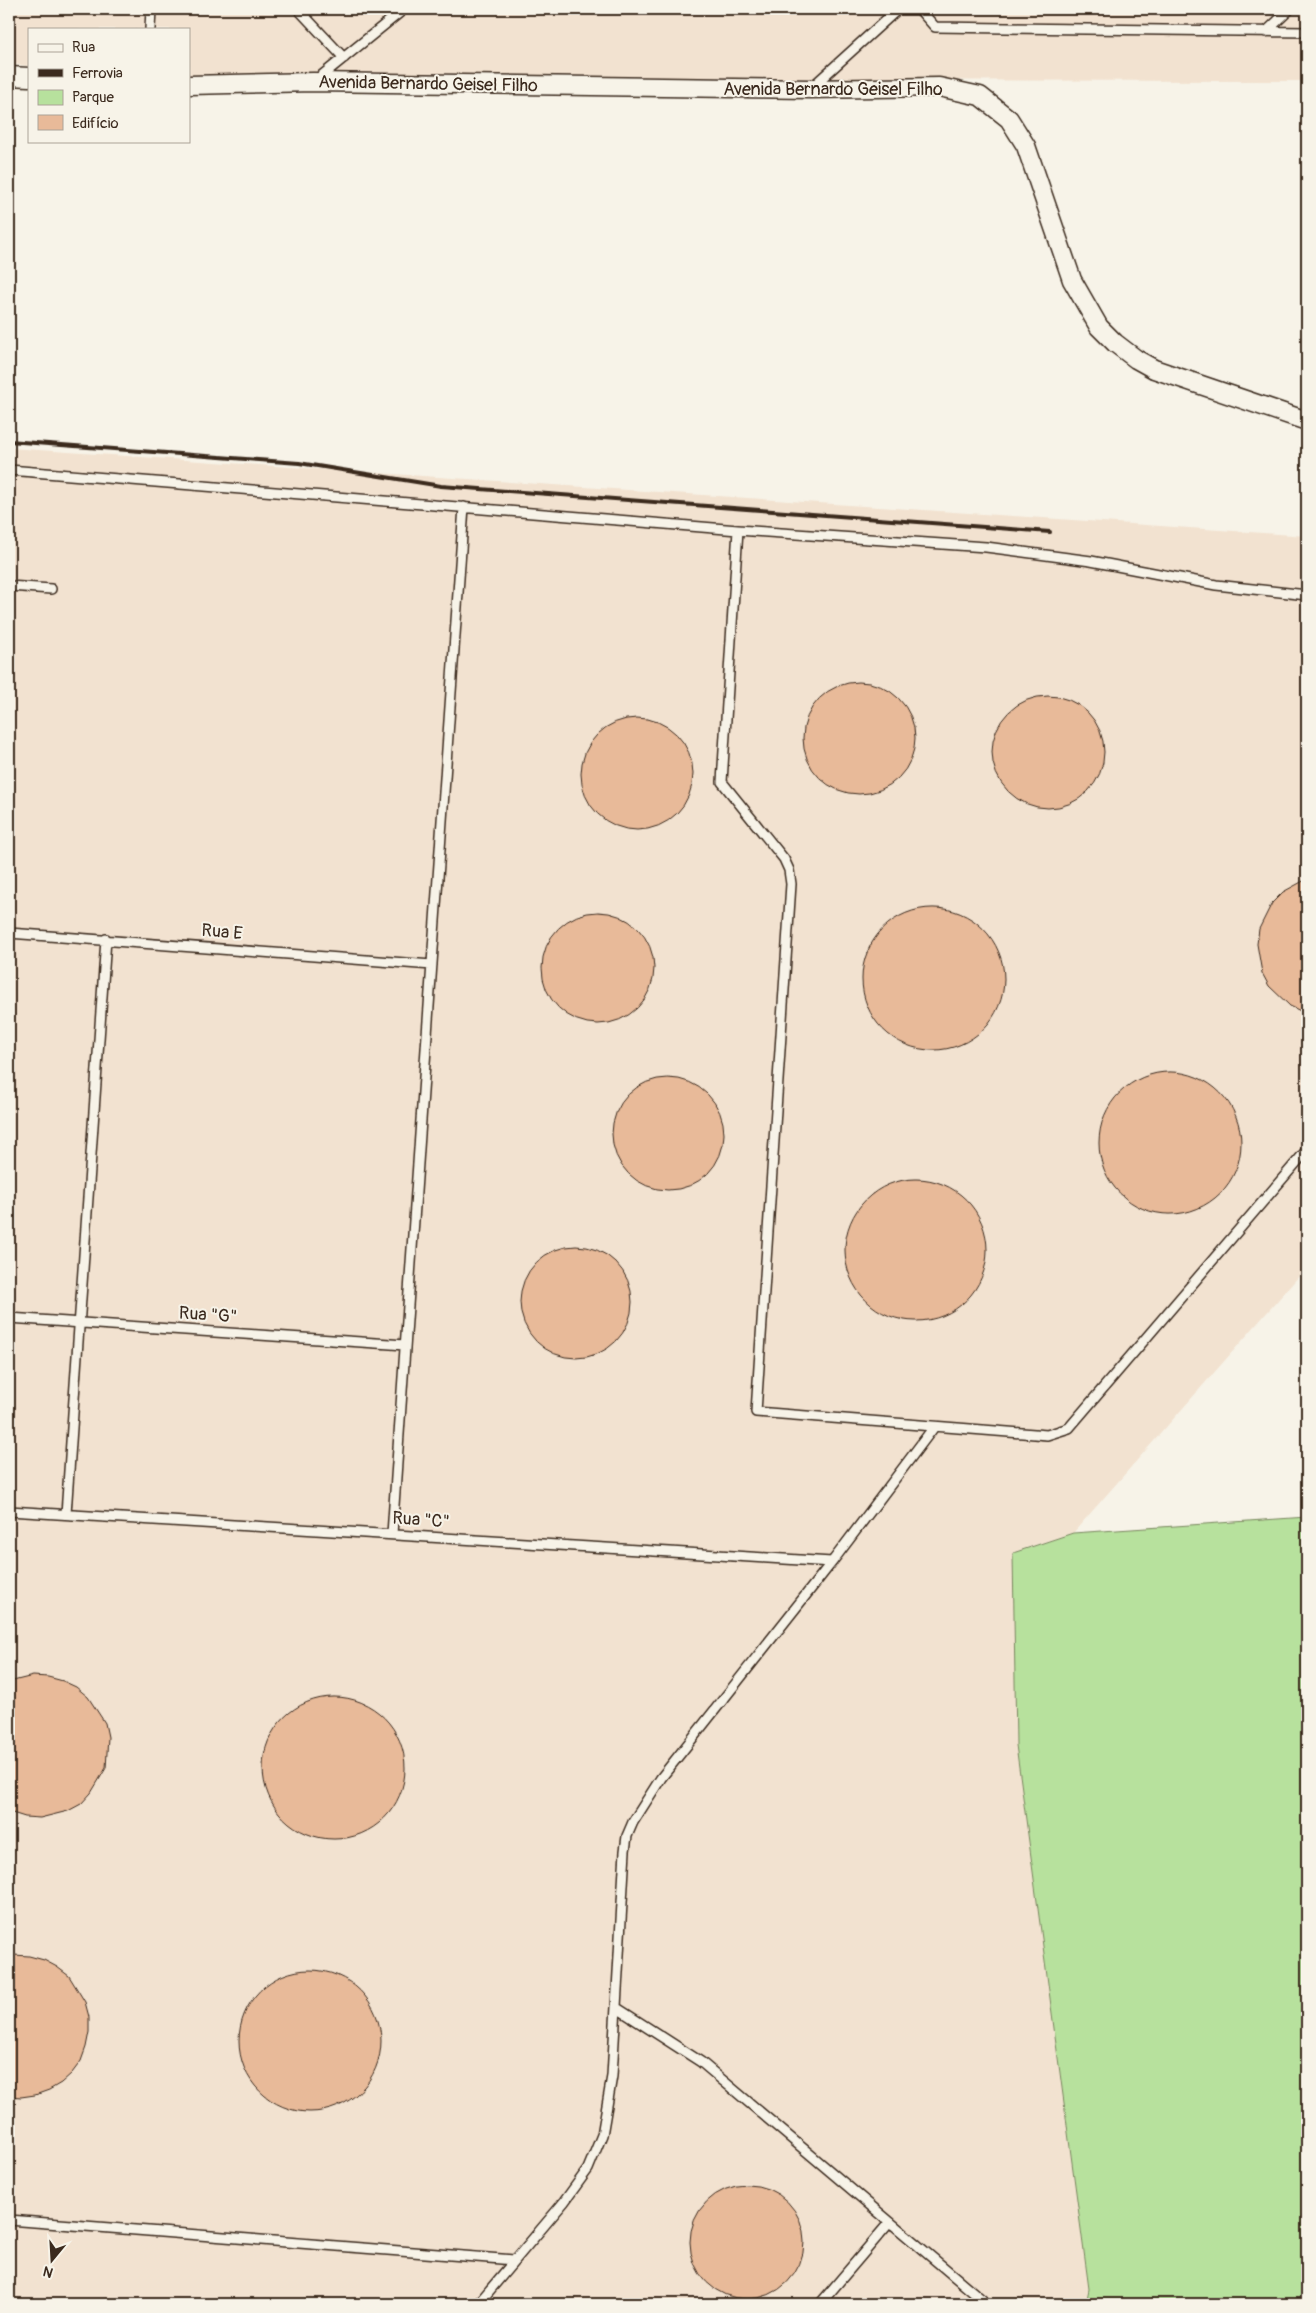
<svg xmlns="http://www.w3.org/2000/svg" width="1316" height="2313" font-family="Pangolin,sans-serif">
<rect width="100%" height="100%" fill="#f7f3e8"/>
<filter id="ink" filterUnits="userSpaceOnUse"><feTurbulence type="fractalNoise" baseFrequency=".02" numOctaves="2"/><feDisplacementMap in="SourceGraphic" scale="10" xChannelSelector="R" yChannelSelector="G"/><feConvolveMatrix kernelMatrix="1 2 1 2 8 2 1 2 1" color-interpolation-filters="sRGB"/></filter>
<g filter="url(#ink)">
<path fill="#f2e2d0" d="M9,9H1307V81L189,79V29H29V66L9,64Z
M9,448L1307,536V1267L1073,1533L1013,1553L1016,1745L1089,2289L1086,2304H9Z"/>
<path fill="#b7e19d" stroke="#79865e" d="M1307,1517V2304H1086L1089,2289L1016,1745L1013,1553L1073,1533Z"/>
<path fill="#e8ba99" stroke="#3b2a1e" d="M803 738a56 56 0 1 1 112 0a56 56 0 1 1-112 0Z
M992 752a56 56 0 1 1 112 0a56 56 0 1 1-112 0Z
M581 774a56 56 0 1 1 112 0a56 56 0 1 1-112 0Z
M1307,879V1014L1290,1006L1269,986L1262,973L1257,944L1259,929L1272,903L1283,892Z
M862 979a71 71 0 1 1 142 0a71 71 0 1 1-142 0Z
M542 968a56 56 0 1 1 112 0a56 56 0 1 1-112 0Z
M1099 1143a71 71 0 1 1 142 0a71 71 0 1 1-142 0Z
M612 1134a56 56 0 1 1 112 0a56 56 0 1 1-112 0Z
M845 1250a71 71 0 1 1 142 0a71 71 0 1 1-142 0Z
M520 1302a56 56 0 1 1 112 0a56 56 0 1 1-112 0Z
M33,1676L48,1677L63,1681L76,1687L88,1697L105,1723L108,1737L106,1768L91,1793L81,1804L68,1811L40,1818L25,1817L9,1812V1682Z
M263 1768a71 71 0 1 1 142 0a71 71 0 1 1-142 0Z
M14,1955L29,1956L44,1960L57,1967L69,1976L85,2002L89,2017V2032L86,2047L81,2061L72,2073L61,2083L49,2090L35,2095L21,2097L9,2096V1956Z
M239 2041a71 71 0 1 1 142 0a71 71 0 1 1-142 0Z
M690 2242a57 57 0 1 1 114 0a57 57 0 1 1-114 0Z"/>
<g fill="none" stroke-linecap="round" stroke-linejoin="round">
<g stroke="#3b2a1e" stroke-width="12">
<path id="lane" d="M298,9L344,58
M919,9L935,27L1307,32
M150,29L151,9
M1266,32L1290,9
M315,81L404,9
M812,87L898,9
M9,470L738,530L986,547L1091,561L1216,585L1307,595
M738,530L722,782L784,859L789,870L791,884L756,1412L1047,1435L1069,1428L1307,1150
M9,586L51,589
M9,933L432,965
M9,1318L405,1345
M9,1511L832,1562
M66,1514L106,939
M392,1534L464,507
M617,2008L701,2062L987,2304
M9,2220L514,2260
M478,2304L564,2202L588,2169L602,2135L612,2076L625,1851L627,1836L633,1822L661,1778L832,1562L934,1427
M820,2304L889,2223"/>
</g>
<g stroke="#3b2a1e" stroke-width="21">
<path id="street" d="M9,76L29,77
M189,85L313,82L810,89L939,87L980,96L1009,119L1026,146L1072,280L1099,327L1115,343L1136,359L1154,369L1307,421"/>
</g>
<use href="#lane" stroke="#f7f3e8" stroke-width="9"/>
<use href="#street" stroke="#f7f3e8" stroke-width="18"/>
<path stroke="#3b2a1e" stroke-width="4" d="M9,441L299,463L441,486L1050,532"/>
</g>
</g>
<g text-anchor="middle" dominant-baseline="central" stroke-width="4" stroke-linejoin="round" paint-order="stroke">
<g font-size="18" fill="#3b2a1e" stroke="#f7f3e8">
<text transform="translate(428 84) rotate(1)">Avenida Bernardo Geisel Filho</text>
<text x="833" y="89">Avenida Bernardo Geisel Filho</text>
<text transform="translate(222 932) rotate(5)">Rua E</text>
<text transform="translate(208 1315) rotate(4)">Rua "G"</text>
<text transform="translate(421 1520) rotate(4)">Rua "C"</text>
</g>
</g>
<rect width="1316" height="2313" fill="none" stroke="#f7f3e8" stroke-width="30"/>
<rect x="15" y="15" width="1286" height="2283" fill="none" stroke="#3b2a1e" stroke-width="2" filter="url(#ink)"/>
<rect x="28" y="28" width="162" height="115" fill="#f7f3e8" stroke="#aca397"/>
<rect x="38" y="44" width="25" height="8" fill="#f7f3e8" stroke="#aca397"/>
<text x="72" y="52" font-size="15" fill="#3b2a1e">Rua</text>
<rect x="38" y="69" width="25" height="8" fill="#3b2a1e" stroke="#aca397"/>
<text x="72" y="78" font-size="15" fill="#3b2a1e">Ferrovia</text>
<rect x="38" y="90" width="25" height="15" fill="#b7e19d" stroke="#aca397"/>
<text x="72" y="102" font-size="15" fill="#3b2a1e">Parque</text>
<rect x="38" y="115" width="25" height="15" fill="#e8ba99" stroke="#aca397"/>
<text x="72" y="128" font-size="15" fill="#3b2a1e">Edifício</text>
<g transform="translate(52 2260) rotate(198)" stroke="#f7f3e8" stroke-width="4" paint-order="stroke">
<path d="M0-4L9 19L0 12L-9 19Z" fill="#3b2a1e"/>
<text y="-8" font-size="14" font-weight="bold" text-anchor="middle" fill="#3b2a1e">N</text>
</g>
</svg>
